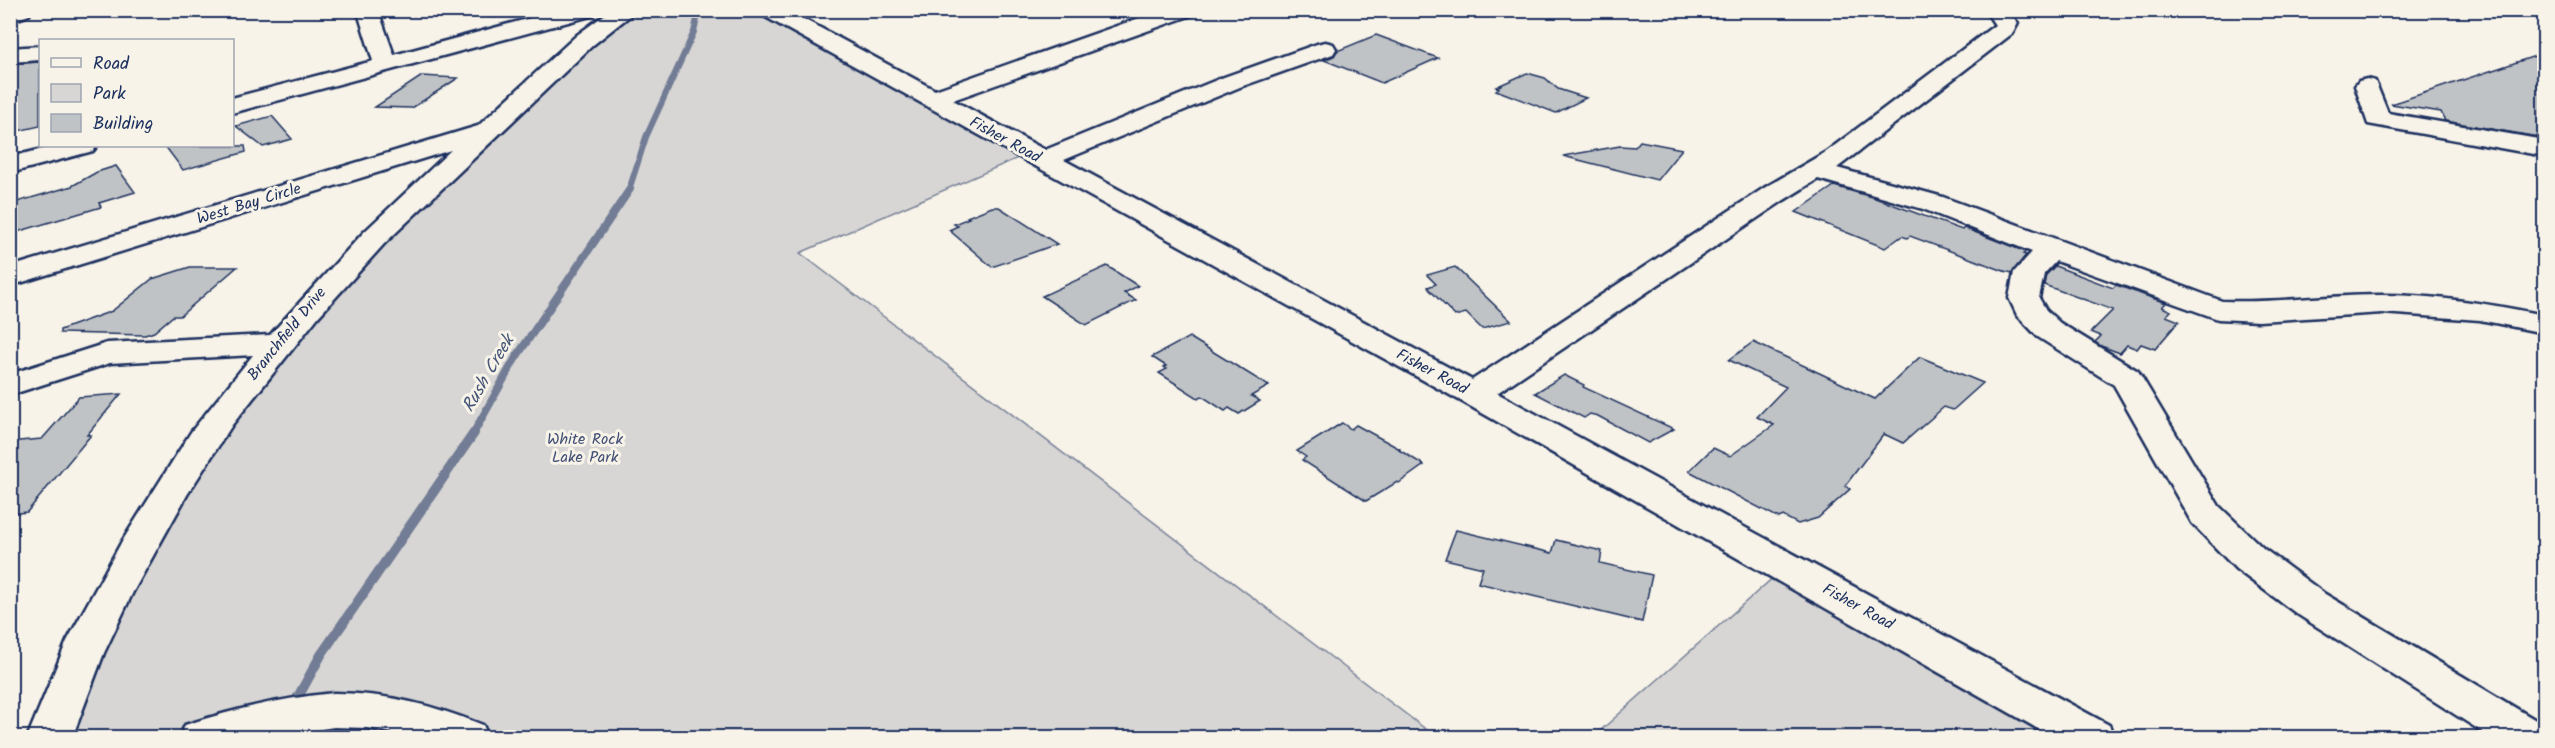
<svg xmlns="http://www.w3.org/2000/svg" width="2555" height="748" font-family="Kalam,sans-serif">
<rect width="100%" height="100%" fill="#f7f3e8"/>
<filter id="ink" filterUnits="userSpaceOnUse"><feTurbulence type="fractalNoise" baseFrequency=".0167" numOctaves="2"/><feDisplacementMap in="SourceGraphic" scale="12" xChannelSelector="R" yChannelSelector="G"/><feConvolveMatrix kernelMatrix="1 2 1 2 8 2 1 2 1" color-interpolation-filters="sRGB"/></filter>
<g filter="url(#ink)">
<path fill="#d7d6d4" stroke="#798299" stroke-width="1.5" d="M636,10L754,11L1018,158L800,253L1436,737L65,738L120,616L165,534L215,448L293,341L346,279L616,24Z
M1775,576L2063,738H1592Z"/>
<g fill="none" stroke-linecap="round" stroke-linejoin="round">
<path stroke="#727c95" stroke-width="6" d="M629,190L646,137L694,32L699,10"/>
<path stroke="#727c95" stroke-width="8" d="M473,434L515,359L630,189"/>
<path stroke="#727c95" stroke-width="10" d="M293,706L321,655L474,433"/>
</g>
<path fill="#c0c3c5" stroke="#1b2f5e" stroke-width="1.5" d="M1376,35L1438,58L1382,83L1324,60L1334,56L1337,51Z
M2544,53V138L2445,121L2441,112L2391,104Z
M40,62V126L18,131L10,118V64Z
M1527,73L1545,78L1558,89L1586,98L1556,113L1496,90L1499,88L1496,87Z
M422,76L458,78L412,108L375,107Z
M272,116L292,139L263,147L236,126Z
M1640,141L1682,149L1657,180L1563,156L1620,146L1635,147Z
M165,146H245L246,152L183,170Z
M116,166L135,192L99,203L101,207L10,234V204L72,186L97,172Z
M1834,186L1875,198L1962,230L1964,228L2026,252L2023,254L2026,255L2012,273L2004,271L1910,236L1907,238L1902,236L1885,248L1796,212Z
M992,207H999L1057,244L992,267L949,230L958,226L954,224L969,218L967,217Z
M1107,266L1138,286L1124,293L1136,300L1086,325L1042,296Z
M2055,266L2113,288L2116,285L2166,303L2162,307L2171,311L2166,316L2179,321L2155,349L2141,344L2137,349L2127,345L2120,353L2101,346L2095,342L2101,336L2091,332L2113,310L2044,285L2046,275Z
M190,267H237L180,316H173L154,332L145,335L60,333V330L112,311L152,279Z
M1455,267L1511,321L1482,329L1466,313L1455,316L1429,289L1428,287L1436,284L1427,275Z
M1189,337L1269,386L1251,396L1260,401L1239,414L1229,408L1225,411L1202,396L1198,398L1159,373L1167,369L1164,367L1166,366L1152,357Z
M1753,342L1875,399L1920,357L1983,383L1953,410L1944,407L1903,443L1884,434L1845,486L1850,489L1818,518L1798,524L1783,516L1779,518L1689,471L1713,448L1730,456L1774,425L1757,417L1786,387L1729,360Z
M1564,375L1584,385L1583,387L1674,429L1648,443L1598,416L1590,414L1584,418L1535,393Z
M121,394L87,435H91L27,512L10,514V450L19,441L42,439L79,397Z
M1342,423L1351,429L1356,425L1400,449L1399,450L1424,465L1399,483L1397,482L1366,501L1302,460L1306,457L1297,451Z
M1456,530L1552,553L1556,540L1602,551L1600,563L1652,575L1642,622L1478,583L1483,568L1445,559Z"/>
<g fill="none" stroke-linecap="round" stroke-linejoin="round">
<g stroke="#1b2f5e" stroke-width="5">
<path id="minor" d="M10,10H31L29,15L10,22Z
M355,10H378L394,55L560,10H596L594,15L232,113V98L373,61L359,16Z
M611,10H637L593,45L384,244L318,317L232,425L187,495L133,592L104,653L72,738H27L67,641L121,543L191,432L253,355L110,363L10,395V374L107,343L270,335L364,232L451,150L10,286V267L478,126L577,35Z
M760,10H787L935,90L1162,10H1194L1192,15L953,100L1045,150L1224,77L1317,44L1325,42L1333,44L1336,49L1333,54L1240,87L1064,160L1472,380L1764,188L1826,152L1995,25L1985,10H2007L2018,23L2013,33L1837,168L1943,197L2222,301C2276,303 2328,295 2382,295C2436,295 2491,304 2544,315V333L2480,320L2382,313L2259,321L2218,319L2056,261L2044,274L2039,298L2046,310L2060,323L2138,371L2219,506L2264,549L2325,594L2544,725V738H2492L2297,614L2236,569L2192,523L2114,385L2038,337L2017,315L2009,298L2014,272L2032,252L1923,209L1818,179L1784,200L1497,393L2109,725L2115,738H2054L1461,401L762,15Z
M40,46V60L10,62V48Z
M2367,79L2375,81L2388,113L2544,140V156L2368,124L2355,86L2359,81Z
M55,146H97L93,151L10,173V157Z
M334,693C390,694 432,705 483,725L489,738H419L367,728L334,727L266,738H179L185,725C234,709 283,698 334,693Z"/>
</g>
<use href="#minor" fill="#f7f3e8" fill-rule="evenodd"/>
</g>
</g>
<g text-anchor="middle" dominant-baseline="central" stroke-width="6" stroke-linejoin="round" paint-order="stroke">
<g font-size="16" fill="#1b2f5e" stroke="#f7f3e8">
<text transform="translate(1005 140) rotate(29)">Fisher Road</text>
<text transform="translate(249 204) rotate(-17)">West Bay Circle</text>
<text transform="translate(287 334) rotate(-51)">Branchfield Drive</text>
<text transform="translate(1432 372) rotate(28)">Fisher Road</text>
<text transform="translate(1858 607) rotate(29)">Fisher Road</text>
</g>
<g font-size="16" fill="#415076" stroke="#f7f3e8">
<text x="585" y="439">White Rock<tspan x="585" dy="18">Lake Park</tspan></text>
</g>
<g font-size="18" font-style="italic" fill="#465679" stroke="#f7f3e8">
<text transform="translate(489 374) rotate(-60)">Rush Creek</text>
</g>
</g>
<rect width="2555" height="748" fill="none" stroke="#f7f3e8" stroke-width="36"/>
<rect x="18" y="18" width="2519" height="712" fill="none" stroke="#1b2f5e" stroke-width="2" filter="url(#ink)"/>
<rect x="39" y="39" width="195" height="108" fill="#f7f3e8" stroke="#9fa5b1" stroke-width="1.5"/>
<rect x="51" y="58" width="30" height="9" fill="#f7f3e8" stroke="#9fa5b1" stroke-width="1.5"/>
<text x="93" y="69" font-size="18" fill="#1b2f5e">Road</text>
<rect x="51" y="84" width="30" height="18" fill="#d7d6d4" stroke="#9fa5b1" stroke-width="1.5"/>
<text x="93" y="99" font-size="18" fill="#1b2f5e">Park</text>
<rect x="51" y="114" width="30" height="18" fill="#c0c3c5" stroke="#9fa5b1" stroke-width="1.5"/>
<text x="93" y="129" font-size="18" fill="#1b2f5e">Building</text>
</svg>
